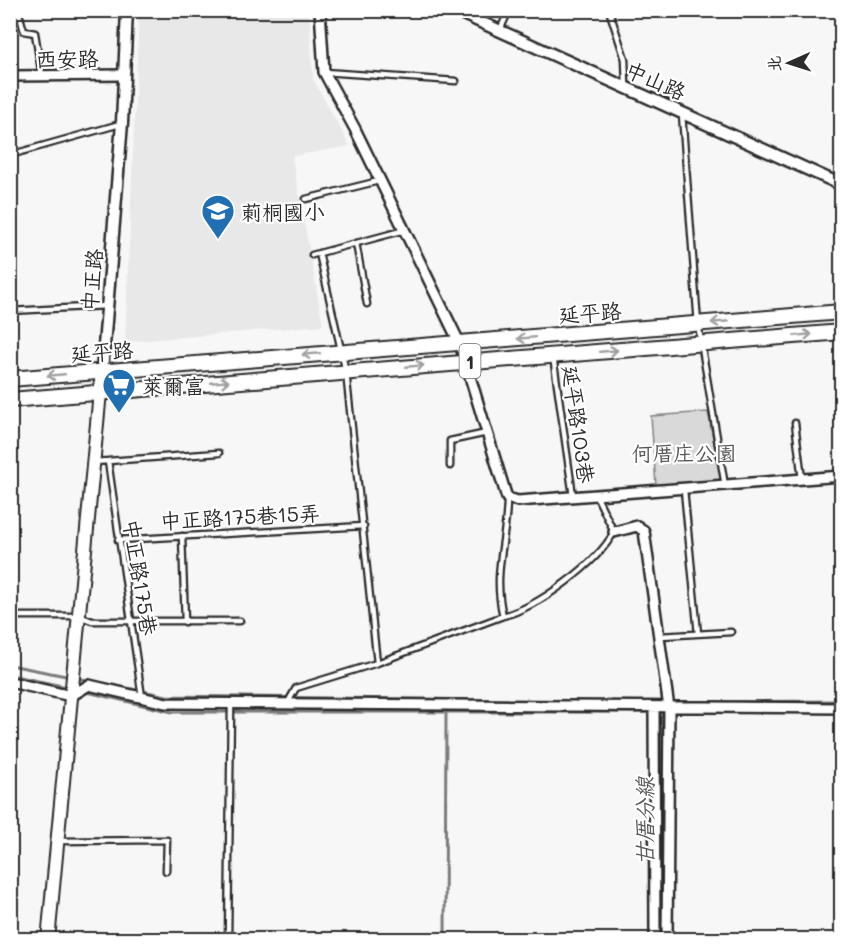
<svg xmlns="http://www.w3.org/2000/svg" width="852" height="950" font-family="Mali,'LXGW WenKai TC',sans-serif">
<rect width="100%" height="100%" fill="#f7f7f7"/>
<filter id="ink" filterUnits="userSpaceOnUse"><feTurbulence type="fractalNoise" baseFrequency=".0167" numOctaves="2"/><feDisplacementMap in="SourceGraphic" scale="12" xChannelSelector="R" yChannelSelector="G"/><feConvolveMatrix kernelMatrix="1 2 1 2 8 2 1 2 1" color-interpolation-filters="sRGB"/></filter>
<g filter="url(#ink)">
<path fill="#e8e8e8" d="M139,11H309L313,79L350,146L292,156L323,325L125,342Z"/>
<path fill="#d9d9d9" stroke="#828282" stroke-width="1.5" d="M708,412L721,480L656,486L651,416Z"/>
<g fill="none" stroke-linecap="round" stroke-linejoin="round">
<path stroke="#7b7b7b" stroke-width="3" d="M10,665L71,677
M10,675L67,687
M77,678L167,696L651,702
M83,691L172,712H660
M669,702L842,701
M661,710V940
M445,940L446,712"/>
<g stroke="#2b2b2b" stroke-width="9">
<path id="service" d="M18,10L24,31L35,33L42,76
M87,10H97
M609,10L625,59L626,86
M500,30L509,10
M324,72L456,81
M682,114L698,324L725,486
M10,155L120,124
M306,199L379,181
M356,243L367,304
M319,253L346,372L377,663
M312,255L405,230
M10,311L107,306
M553,356L573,496
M795,423L802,479
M108,461L142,697
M94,462L219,453
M450,466V441L487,433
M684,490L698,634
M507,498C507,542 492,571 503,616C538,607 597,564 614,532L596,495
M182,536L185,622
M118,540L364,526
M10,563H12
M10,616H79L92,621H240
M660,636L731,632
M287,704L296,688L377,663L503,616
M58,841L167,840L166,871
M228,940L231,705"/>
</g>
<g stroke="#2b2b2b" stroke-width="14">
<path id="minor" d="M320,10L324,72L355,129L460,344L507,498L518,501L842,476
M10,76L124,75
M614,532L637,526L644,531L669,708L667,940
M10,682L71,696L89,685L166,703L842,708
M654,707L655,940"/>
</g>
<g stroke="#2b2b2b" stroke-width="15">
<path id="tertiary" d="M454,10L842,185
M102,371L122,123L127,10"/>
</g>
<g stroke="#2b2b2b" stroke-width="16">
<path id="secondary" d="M48,940L102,371"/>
</g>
<g stroke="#2b2b2b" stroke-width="18">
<path id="primary" d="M10,379L842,312
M10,400L842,332"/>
</g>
<use href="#service" stroke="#fff" stroke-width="4.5"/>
<use href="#minor" stroke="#fff" stroke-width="9"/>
<use href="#tertiary" stroke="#fff" stroke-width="10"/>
<use href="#secondary" stroke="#fff" stroke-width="12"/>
<use href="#primary" stroke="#fff" stroke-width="14"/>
</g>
<defs><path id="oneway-shaft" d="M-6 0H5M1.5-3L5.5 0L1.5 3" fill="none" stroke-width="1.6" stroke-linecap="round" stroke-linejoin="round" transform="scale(1.5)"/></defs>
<g stroke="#a0a0a0">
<use href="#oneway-shaft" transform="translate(720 322) rotate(175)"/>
<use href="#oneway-shaft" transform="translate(803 335) rotate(-5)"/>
<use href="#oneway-shaft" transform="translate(526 338) rotate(175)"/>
<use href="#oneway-shaft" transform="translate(609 351) rotate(-5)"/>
<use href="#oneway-shaft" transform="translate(311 354) rotate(175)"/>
<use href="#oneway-shaft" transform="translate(415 366) rotate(-5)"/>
<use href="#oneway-shaft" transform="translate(56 375) rotate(175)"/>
<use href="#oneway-shaft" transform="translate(220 382) rotate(-5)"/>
</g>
</g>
<defs>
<g id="school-pin" transform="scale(1.725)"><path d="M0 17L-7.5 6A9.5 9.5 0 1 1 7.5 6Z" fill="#1f6fb2" stroke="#fff"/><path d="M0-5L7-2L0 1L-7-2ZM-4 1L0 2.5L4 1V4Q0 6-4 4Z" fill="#fff"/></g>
<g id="supermarket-pin" transform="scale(1.725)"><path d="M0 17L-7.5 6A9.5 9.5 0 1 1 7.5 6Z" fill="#1f6fb2" stroke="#fff"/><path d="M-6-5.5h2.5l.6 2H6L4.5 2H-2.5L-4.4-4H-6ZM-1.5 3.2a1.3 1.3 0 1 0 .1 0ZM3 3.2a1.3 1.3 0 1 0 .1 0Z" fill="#fff"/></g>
</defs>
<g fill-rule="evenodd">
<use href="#school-pin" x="218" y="211"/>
<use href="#supermarket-pin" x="119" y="385"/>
</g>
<g text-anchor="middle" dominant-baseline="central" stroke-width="4.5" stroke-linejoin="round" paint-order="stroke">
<rect fill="#fff" stroke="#6b6b6b" stroke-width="1.5" x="459.5" y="344" width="21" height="34" rx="4.5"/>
<g font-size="20" font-weight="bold" fill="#2b2b2b">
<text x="470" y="361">1</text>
</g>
<g font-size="21" fill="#2b2b2b" stroke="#fff">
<text transform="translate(67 58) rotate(-1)">西安路</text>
<text transform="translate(656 80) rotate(24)">中山路</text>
<text transform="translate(91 280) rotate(-85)">中正路</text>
<text transform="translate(590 312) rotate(-4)">延平路</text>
<text transform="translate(102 351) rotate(-4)">延平路</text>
<text transform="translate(579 424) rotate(82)">延平路103巷</text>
<text transform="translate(240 516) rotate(-3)">中正路175巷15弄</text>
<text transform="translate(141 577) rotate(81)">中正路175巷</text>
</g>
<g font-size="21" fill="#2b2b2b" stroke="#fff" text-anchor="start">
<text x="241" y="211">莿桐國小</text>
<text x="142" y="385">萊爾富</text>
</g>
<g font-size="21" fill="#565656" stroke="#fff">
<text x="684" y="452">何厝庄公園</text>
</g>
<g font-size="22" font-style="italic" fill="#5a5a5a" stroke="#fff">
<text transform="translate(644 821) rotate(-90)">甘厝分線</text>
</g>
</g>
<rect width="852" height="950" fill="none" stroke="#fff" stroke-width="36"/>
<rect x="18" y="18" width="816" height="914" fill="none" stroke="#2b2b2b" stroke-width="2" filter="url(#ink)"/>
<g transform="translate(789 63) rotate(267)" stroke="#ffffff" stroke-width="4.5" paint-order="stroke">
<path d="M0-4.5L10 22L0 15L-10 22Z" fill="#2b2b2b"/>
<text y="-9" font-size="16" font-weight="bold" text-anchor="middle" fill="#2b2b2b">北</text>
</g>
</svg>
